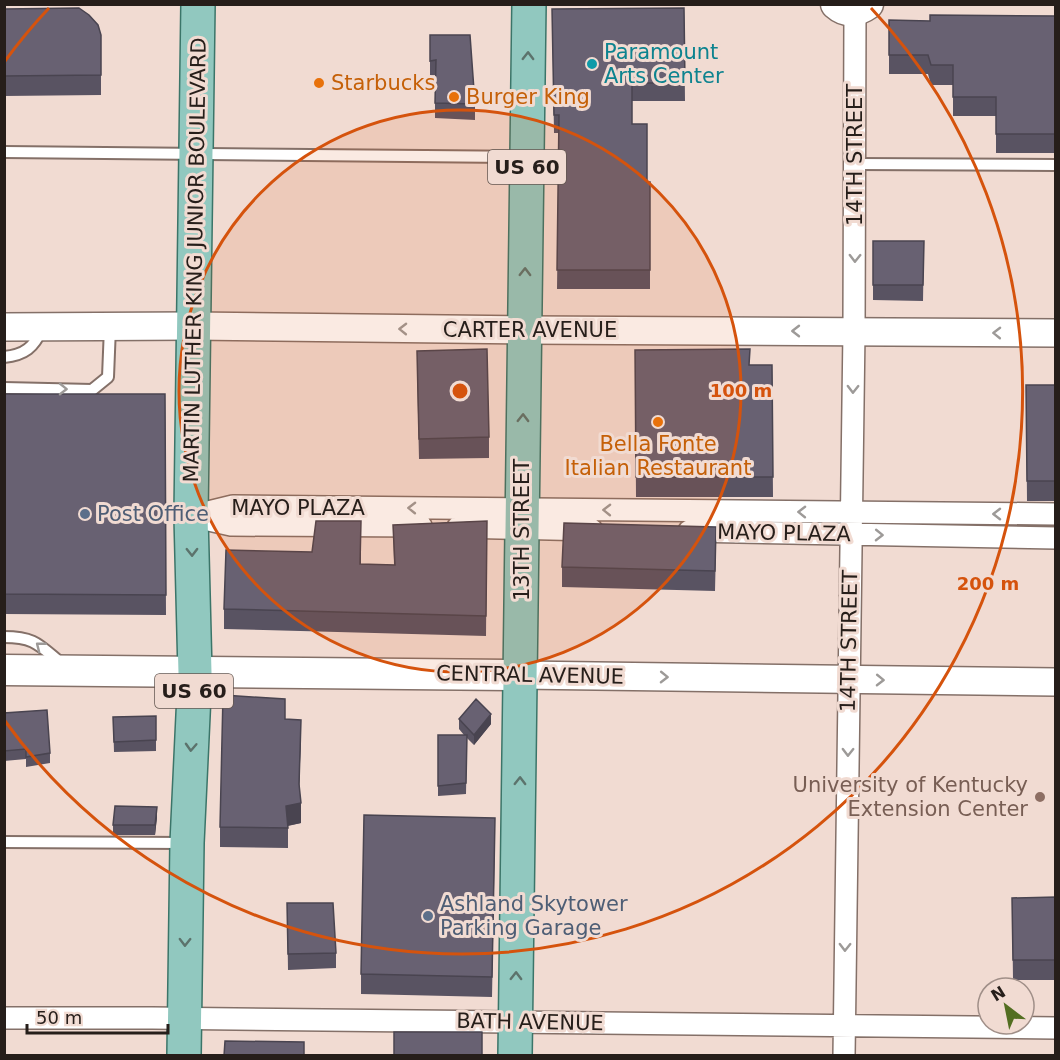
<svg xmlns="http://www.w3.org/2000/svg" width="1060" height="1060" font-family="'DejaVu Sans',sans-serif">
<rect width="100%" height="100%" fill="#f1dbd2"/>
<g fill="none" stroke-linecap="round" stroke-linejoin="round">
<g stroke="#847068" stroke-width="14">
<path id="service" d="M4,152L523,157
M856,164L1056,165
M4,357C25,355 34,347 42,329
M4,388L92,390L108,377L110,327
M4,637C35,637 39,645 62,664
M4,842L184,843"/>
</g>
<g stroke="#847068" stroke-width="24">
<path id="minor" d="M196,515L233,506L1056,514
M191,516L231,525L421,526
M458,527L592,530
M689,531L1056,538
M4,1018H152L1056,1028
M844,1056L854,331L855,11"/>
</g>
<g stroke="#847068" stroke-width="30">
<path id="tertiary" d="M4,327L194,326L525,330L1056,333
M521,675L1056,682"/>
</g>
<g stroke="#847068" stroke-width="33">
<path id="secondary" d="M836,4C846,13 857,12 868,4
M4,670L521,675"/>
</g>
<g stroke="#3b7569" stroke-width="36">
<path id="primary" d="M184,1056L187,843L195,673L191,516L198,4
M515,1056L529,4"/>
</g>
<use href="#service" stroke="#fff" stroke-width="10"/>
<use href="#minor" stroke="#fff" stroke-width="21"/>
<use href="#tertiary" stroke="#fff" stroke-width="27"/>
<use href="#secondary" stroke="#fff" stroke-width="30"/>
<use href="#primary" stroke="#91c8bf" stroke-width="33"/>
</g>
<path fill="#595362" d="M684,8L685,101H632V124L647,182H650V289H557L559,133H554L552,9Z
M4,9L101,35V95L4,96Z
M1056,16V153H996V116H953V85H931L928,74H889V20L930,21Z
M430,35L475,104V120L435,118V75L430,76Z
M873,241H924L923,301L873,300Z
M635,350L749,365H772L773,497H636Z
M417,371L489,437V458L419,459Z
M1026,385H1056V501H1027Z
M4,394H165L166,615L4,614Z
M487,521L486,636L224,629V609L312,552L361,541V564L394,565L393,525Z
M716,547L715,591L562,587V567Z
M4,713L50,753V763L26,767V759L4,761Z
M156,716V751L114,752L113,717Z
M285,719L301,740L299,788L301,823L288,826V848L220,847V827Z
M459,719L491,724L474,745L467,738L466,794L438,796V735H464L459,729Z
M157,817L155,835H113V825Z
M495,838L492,997L361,994V974Z
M1056,897V980H1013L1012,898Z
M287,903L336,953V968L288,970Z"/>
<path fill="#494450" d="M491,714V724L474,745V735Z
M301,720L299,803H301V823L286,826V806Z
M157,807V817L155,835V825Z"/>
<path fill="#686172" stroke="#494450" stroke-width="1.5" d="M79,8L89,15L98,25L101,35V75L4,76V9Z
M684,8L685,83H632V124H647V182H650V270H557L559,115H554L552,9Z
M930,15L1056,16V134H996V97H953V65H931L928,55H889V20L930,21Z
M430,35H470L475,104L435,103L436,60L430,61Z
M873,241H924L923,285H873Z
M487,349L489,437L419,439L417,351Z
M750,349L749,365H772L773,477H636L635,350Z
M1026,385H1056V481H1027Z
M4,394H165L166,595L4,594Z
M316,521H361L360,564L395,565L393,525L487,521L486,616L224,609L226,550L312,552Z
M564,523L716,527L715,571L562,567Z
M223,695L285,699V719L301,720L299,784L301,803L286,806L288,828L220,827Z
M476,699L491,714L474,735L459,719Z
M47,710L50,753L26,757V749L4,751V713Z
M156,716V740L114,742L113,717Z
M438,735H467L466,783L438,786Z
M115,806L157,807L155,825H113Z
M364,815L495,818L492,977L361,974Z
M1056,897V960H1013L1012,898Z
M287,903H333L336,953L288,954Z
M394,1032H482V1056H394Z
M225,1041L304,1042V1056H224Z"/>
<defs><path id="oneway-chevron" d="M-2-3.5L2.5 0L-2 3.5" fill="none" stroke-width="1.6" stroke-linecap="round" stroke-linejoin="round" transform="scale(1.5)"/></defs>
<g stroke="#5c736c">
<use href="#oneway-chevron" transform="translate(528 56) rotate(-89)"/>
<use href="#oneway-chevron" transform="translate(525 272) rotate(-89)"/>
<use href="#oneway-chevron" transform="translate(523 418) rotate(-89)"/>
<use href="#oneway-chevron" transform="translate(192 552) rotate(89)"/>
<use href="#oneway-chevron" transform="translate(191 747) rotate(93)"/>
<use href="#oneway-chevron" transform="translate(520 781) rotate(-89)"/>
<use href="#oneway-chevron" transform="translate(185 942) rotate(91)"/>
<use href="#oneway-chevron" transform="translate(516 976) rotate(-89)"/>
</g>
<g stroke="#9d9a98">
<use href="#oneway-chevron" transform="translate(855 258) rotate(91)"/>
<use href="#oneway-chevron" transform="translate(403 329) rotate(-179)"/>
<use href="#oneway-chevron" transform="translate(796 331) rotate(-180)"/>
<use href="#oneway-chevron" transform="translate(997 333) rotate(-179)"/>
<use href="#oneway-chevron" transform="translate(63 389) rotate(1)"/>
<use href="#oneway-chevron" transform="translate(853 389) rotate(91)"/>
<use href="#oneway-chevron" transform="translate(412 508) rotate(-179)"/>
<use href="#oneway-chevron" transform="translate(607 510) rotate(-179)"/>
<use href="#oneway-chevron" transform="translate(802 512) rotate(-179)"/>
<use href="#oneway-chevron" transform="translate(997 514) rotate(-180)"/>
<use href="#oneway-chevron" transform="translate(879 535) rotate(1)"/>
<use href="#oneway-chevron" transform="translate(40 646) rotate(-142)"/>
<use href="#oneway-chevron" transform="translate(664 677) rotate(1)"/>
<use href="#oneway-chevron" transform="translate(880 680) rotate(1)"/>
<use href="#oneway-chevron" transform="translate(848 752) rotate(91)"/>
<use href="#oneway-chevron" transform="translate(845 947) rotate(91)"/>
</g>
<circle cx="460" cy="391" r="281" fill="#d5530d" fill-opacity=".12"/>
<g fill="none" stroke="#d5530d" stroke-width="3">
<circle cx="460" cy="391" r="281"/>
<path d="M5 61A562 562 0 0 1 49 8M871 8A562 562 0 1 1 5 721"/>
</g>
<circle fill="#0f9aa8" stroke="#f1dbd2" stroke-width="2" cx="592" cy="64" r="6"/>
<g fill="#e8710a" stroke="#f1dbd2" stroke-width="2">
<circle cx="319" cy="83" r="6"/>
<circle cx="454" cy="97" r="6"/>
<circle cx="658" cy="422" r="6"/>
</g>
<g fill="#5c6f8a" stroke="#f1dbd2" stroke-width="2">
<circle cx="85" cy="514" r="6"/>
<circle cx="428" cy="916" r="6"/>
</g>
<circle fill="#8d6e63" stroke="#f1dbd2" stroke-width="2" cx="1040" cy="797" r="6"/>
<g text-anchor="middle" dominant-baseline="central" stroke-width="6" stroke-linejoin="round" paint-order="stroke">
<g fill="#f1dbd2" stroke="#635751" stroke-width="1.5">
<rect x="488" y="150" width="78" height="34" rx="4.5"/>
<rect x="155" y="674" width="78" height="34" rx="4.5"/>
</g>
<g font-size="20" font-weight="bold" fill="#261e1a">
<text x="527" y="167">US 60</text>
<text x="194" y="691">US 60</text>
</g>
<g font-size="21" fill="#0d838f" stroke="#f1dbd2" text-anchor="start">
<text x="604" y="52">Paramount<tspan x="604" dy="24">Arts Center</tspan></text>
</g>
<g font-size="21" fill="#c56008" stroke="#f1dbd2" text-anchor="start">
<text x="331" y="83">Starbucks</text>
<text x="466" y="97">Burger King</text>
<text x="658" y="444" text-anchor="middle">Bella Fonte<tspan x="658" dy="24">Italian Restaurant</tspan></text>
</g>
<g font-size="21" fill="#261e1a" stroke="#f1dbd2">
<text transform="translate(855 155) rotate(-90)">14TH STREET</text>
<text transform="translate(195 260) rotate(-89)">MARTIN LUTHER KING JUNIOR BOULEVARD</text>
<text x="530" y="330">CARTER AVENUE</text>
<text x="298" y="508">MAYO PLAZA</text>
<text transform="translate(522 530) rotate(-90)">13TH STREET</text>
<text transform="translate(784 533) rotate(1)">MAYO PLAZA</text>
<text transform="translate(849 641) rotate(-89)">14TH STREET</text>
<text transform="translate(530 675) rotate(1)">CENTRAL AVENUE</text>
<text transform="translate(530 1022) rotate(1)">BATH AVENUE</text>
</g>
<g font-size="21" fill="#4e5e75" stroke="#f1dbd2" text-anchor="start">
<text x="97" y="514">Post Office</text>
<text x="440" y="904">Ashland Skytower<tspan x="440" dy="24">Parking Garage</tspan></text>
</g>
<g font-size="21" fill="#785e54" stroke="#f1dbd2" text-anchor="end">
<text x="1028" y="785">University of Kentucky<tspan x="1028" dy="24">Extension Center</tspan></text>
</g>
</g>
<circle cx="460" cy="391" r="9" fill="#d5530d" stroke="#f1dbd2" stroke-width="3"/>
<g font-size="18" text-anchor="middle" font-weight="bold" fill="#d5530d" stroke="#f1dbd2" stroke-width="6" stroke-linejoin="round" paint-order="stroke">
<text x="741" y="397">100 m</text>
<text x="988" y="590">200 m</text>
</g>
<rect width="1060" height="1060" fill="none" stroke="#261e1a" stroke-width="12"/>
<g transform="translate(1006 1006) rotate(328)"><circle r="28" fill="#f1dbd2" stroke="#a08f88" stroke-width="1.5"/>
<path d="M0-4.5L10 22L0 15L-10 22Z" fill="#536e21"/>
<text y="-9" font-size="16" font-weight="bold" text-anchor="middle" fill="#261e1a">N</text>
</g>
<path d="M27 1024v9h141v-9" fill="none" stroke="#261e1a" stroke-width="3"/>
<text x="36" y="1024" font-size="18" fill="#261e1a" stroke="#f1dbd2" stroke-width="4.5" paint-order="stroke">50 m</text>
</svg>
